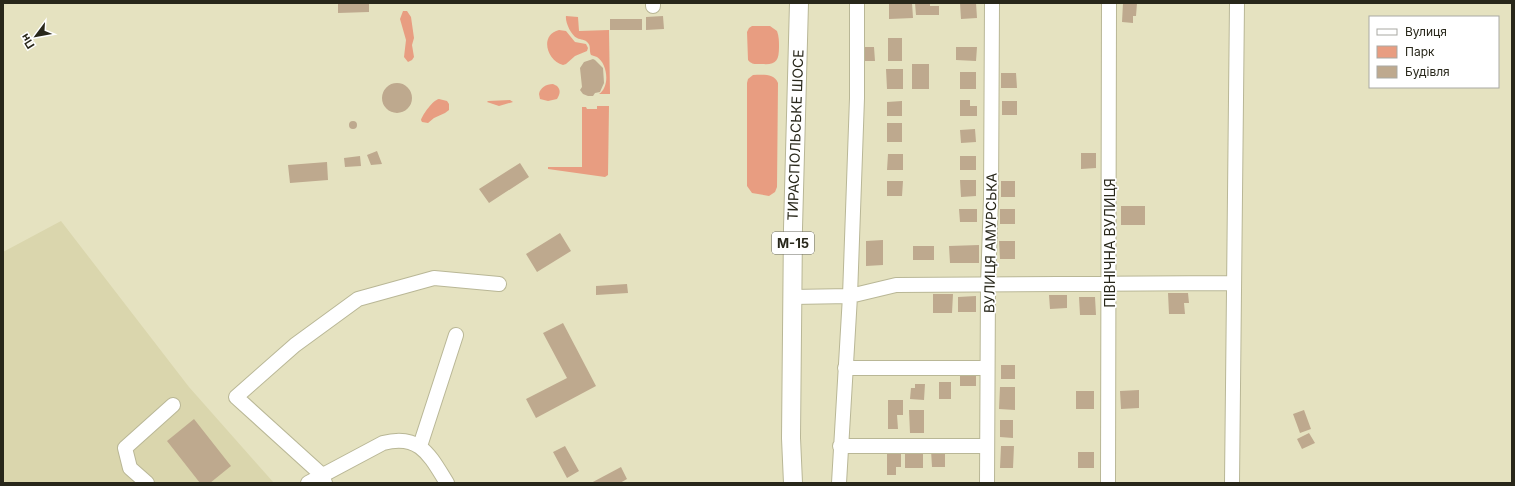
<svg xmlns="http://www.w3.org/2000/svg" width="1515" height="486" font-family="Inter,sans-serif">
<rect width="100%" height="100%" fill="#e5e2c0"/>
<path fill="#dad6ad" d="M61,221L189,387L274,483H3V252Z"/>
<path fill="#e89d81" d="M403,11H407L411,17L414,38L412,45L414,57L412,60L408,62L404,57L406,40L400,19Z
M566,16L578,17L579,31L609,30L610,94H599C610,87 608,64 597,57C595,56 593,56 591,55C589,51 591,46 588,43C585,39 581,40 577,38C571,35 565,22 566,16Z
M752,26H770L777,31C779,36 779,42 779,47C779,61 776,65 762,64C756,64 752,65 748,60L747,32L749,28Z
M559,30L566,31L575,42L586,44L588,48L587,51L575,56L566,64L563,65C547,61 539,35 559,30Z
M753,75C762,75 774,73 778,83L777,187L775,192L769,196L752,193L747,186V83L748,79Z
M553,84L557,86C561,90 560,94 557,99L548,101L540,99L539,94C540,88 546,84 553,84Z
M439,99L447,101L449,104V110L445,113L434,118L428,123L422,122L421,120C423,114 433,100 439,99Z
M510,100L513,102L499,106L487,102L488,101Z
M597,106H609L608,175L605,177L548,169V167H582V107H586L587,109H597Z"/>
<path fill="#bea98e" d="M338,3H369V12L338,13Z
M889,3H912L913,18L889,19Z
M915,3H930V6H939V15H916Z
M960,3H976L977,18L961,19Z
M1123,3H1137L1136,16H1133V23L1122,22Z
M663,16L664,29L646,30V17Z
M610,19H642V30H610Z
M888,38H902V61H888Z
M864,47H874L875,61H864Z
M956,47H977L976,61L956,60Z
M593,59L595,60L603,68L604,83L600,92L595,93L593,96H588L583,94L580,90L582,87L580,68L584,62Z
M912,64H929V89H912Z
M886,69H903V89H887Z
M960,72H976V89H960Z
M1001,73H1016L1017,88H1001Z
M382 98a15 15 0 1 1 30 0a15 15 0 1 1-30 0Z
M960,100H970V106H977V116H960Z
M902,101V116H887V102Z
M1002,101H1017V115H1002Z
M349 125a4 4 0 1 1 8 0a4 4 0 1 1-8 0Z
M887,123H902V142H887Z
M975,129L976,142L961,143L960,130Z
M377,151L382,164L371,165L367,155Z
M1081,153H1096V168L1081,169Z
M888,154H903V170H887Z
M360,156L361,166L345,167L344,158Z
M960,156H976V170H960Z
M327,162L328,180L290,183L288,165Z
M520,163L529,177L489,203L479,189Z
M960,180H976V196L961,197Z
M887,181H903L902,196H887Z
M1001,181H1015V197H1001Z
M1121,206H1145V225H1121Z
M959,209H977V222H960Z
M1000,209H1015V224H1000Z
M560,233L571,251L537,272L526,254Z
M883,240V265L866,266V241Z
M999,241H1015V259H1000Z
M979,245V263H950L949,246Z
M913,246H934V260H913Z
M627,284L628,293L596,295V286Z
M1168,293H1188L1189,303H1184L1185,314H1169Z
M933,294H953L952,313H933Z
M1049,295H1067V308L1050,309Z
M976,296V312H958V297Z
M1079,297H1095L1096,315H1080Z
M563,323L596,386L536,418L526,399L567,378L543,333Z
M1001,365H1015V379H1001Z
M960,371L976,372V386H960Z
M939,382H951V399H939Z
M915,384H925L924,400L910,399L911,388H915Z
M1000,387H1015V410L999,409Z
M1139,390V408L1121,409L1120,391Z
M1076,391H1094V409H1076Z
M888,400H903V415H897L898,429H888Z
M909,410H924V433H910Z
M1304,410L1311,429L1300,433L1293,414Z
M194,419L231,466L210,483H200L167,441Z
M1000,420H1013V438L1000,437Z
M1309,433L1315,443L1302,449L1297,439Z
M565,446L579,471L567,478L553,452Z
M1001,446H1014L1013,468H1000Z
M905,450H923V468H905Z
M931,450H945V467H932Z
M1078,452H1094V468H1078Z
M887,454H901V467H896V475H887Z
M621,467L627,479L620,483H591Z"/>
<g fill="none" stroke-linecap="round" stroke-linejoin="round">
<g stroke="#b9b796" stroke-width="16">
<path id="minor" d="M653,6V3
M792,297L850,296L896,285L1234,283
M845,368H987
M420,446L456,335
M840,446H987
M147,483L130,468L125,448L173,405
M308,483L383,443C420,433 430,456 447,483
M325,483L322,475L236,397L295,345L358,299L434,278L499,284
M839,483L850,296L857,98V3
M987,483L988,284L991,199L992,3
M1108,483L1109,3
M1232,483L1237,3"/>
</g>
<g stroke="#b9b796" stroke-width="20">
<path id="major" d="M793,483L791,438L793,228L799,3"/>
</g>
<use href="#minor" stroke="#fff" stroke-width="14"/>
<use href="#major" stroke="#fff" stroke-width="18"/>
</g>
<g text-anchor="middle" dominant-baseline="central" stroke-width="3.5" stroke-linejoin="round" paint-order="stroke">
<rect fill="#fff" stroke="#68685f" stroke-width="1" x="772" y="232" width="42" height="22" rx="3"/>
<g font-size="13" font-weight="bold" fill="#28271a">
<text x="793" y="243">М-15</text>
</g>
<g font-size="14" fill="#28271a" stroke="#fff">
<text transform="translate(795 135) rotate(-88)">ТИРАСПОЛЬСЬКЕ ШОСЕ</text>
<text transform="translate(990 243) rotate(-89)">ВУЛИЦЯ АМУРСЬКА</text>
<text transform="translate(1109 243) rotate(-90)">ПІВНІЧНА ВУЛИЦЯ</text>
</g>
</g>
<rect width="1515" height="486" fill="none" stroke="#28271a" stroke-width="8"/>
<rect x="1369" y="16" width="130" height="72" fill="#ffffff" stroke="#a9a9a3"/>
<rect x="1377" y="29" width="20" height="6" fill="#ffffff" stroke="#a9a9a3"/>
<text x="1405" y="36" font-size="12" fill="#28271a">Вулиця</text>
<rect x="1377" y="46" width="20" height="12" fill="#e89d81" stroke="#a9a9a3"/>
<text x="1405" y="56" font-size="12" fill="#28271a">Парк</text>
<rect x="1377" y="66" width="20" height="12" fill="#bea98e" stroke="#a9a9a3"/>
<text x="1405" y="76" font-size="12" fill="#28271a">Будівля</text>
<g transform="translate(36 36) rotate(238)" stroke="#ffffff" stroke-width="3" paint-order="stroke">
<path d="M0-3L7 15L0 10L-7 15Z" fill="#28271a"/>
<text y="-6" font-size="11" font-weight="bold" text-anchor="middle" fill="#28271a">Пн</text>
</g>
</svg>
